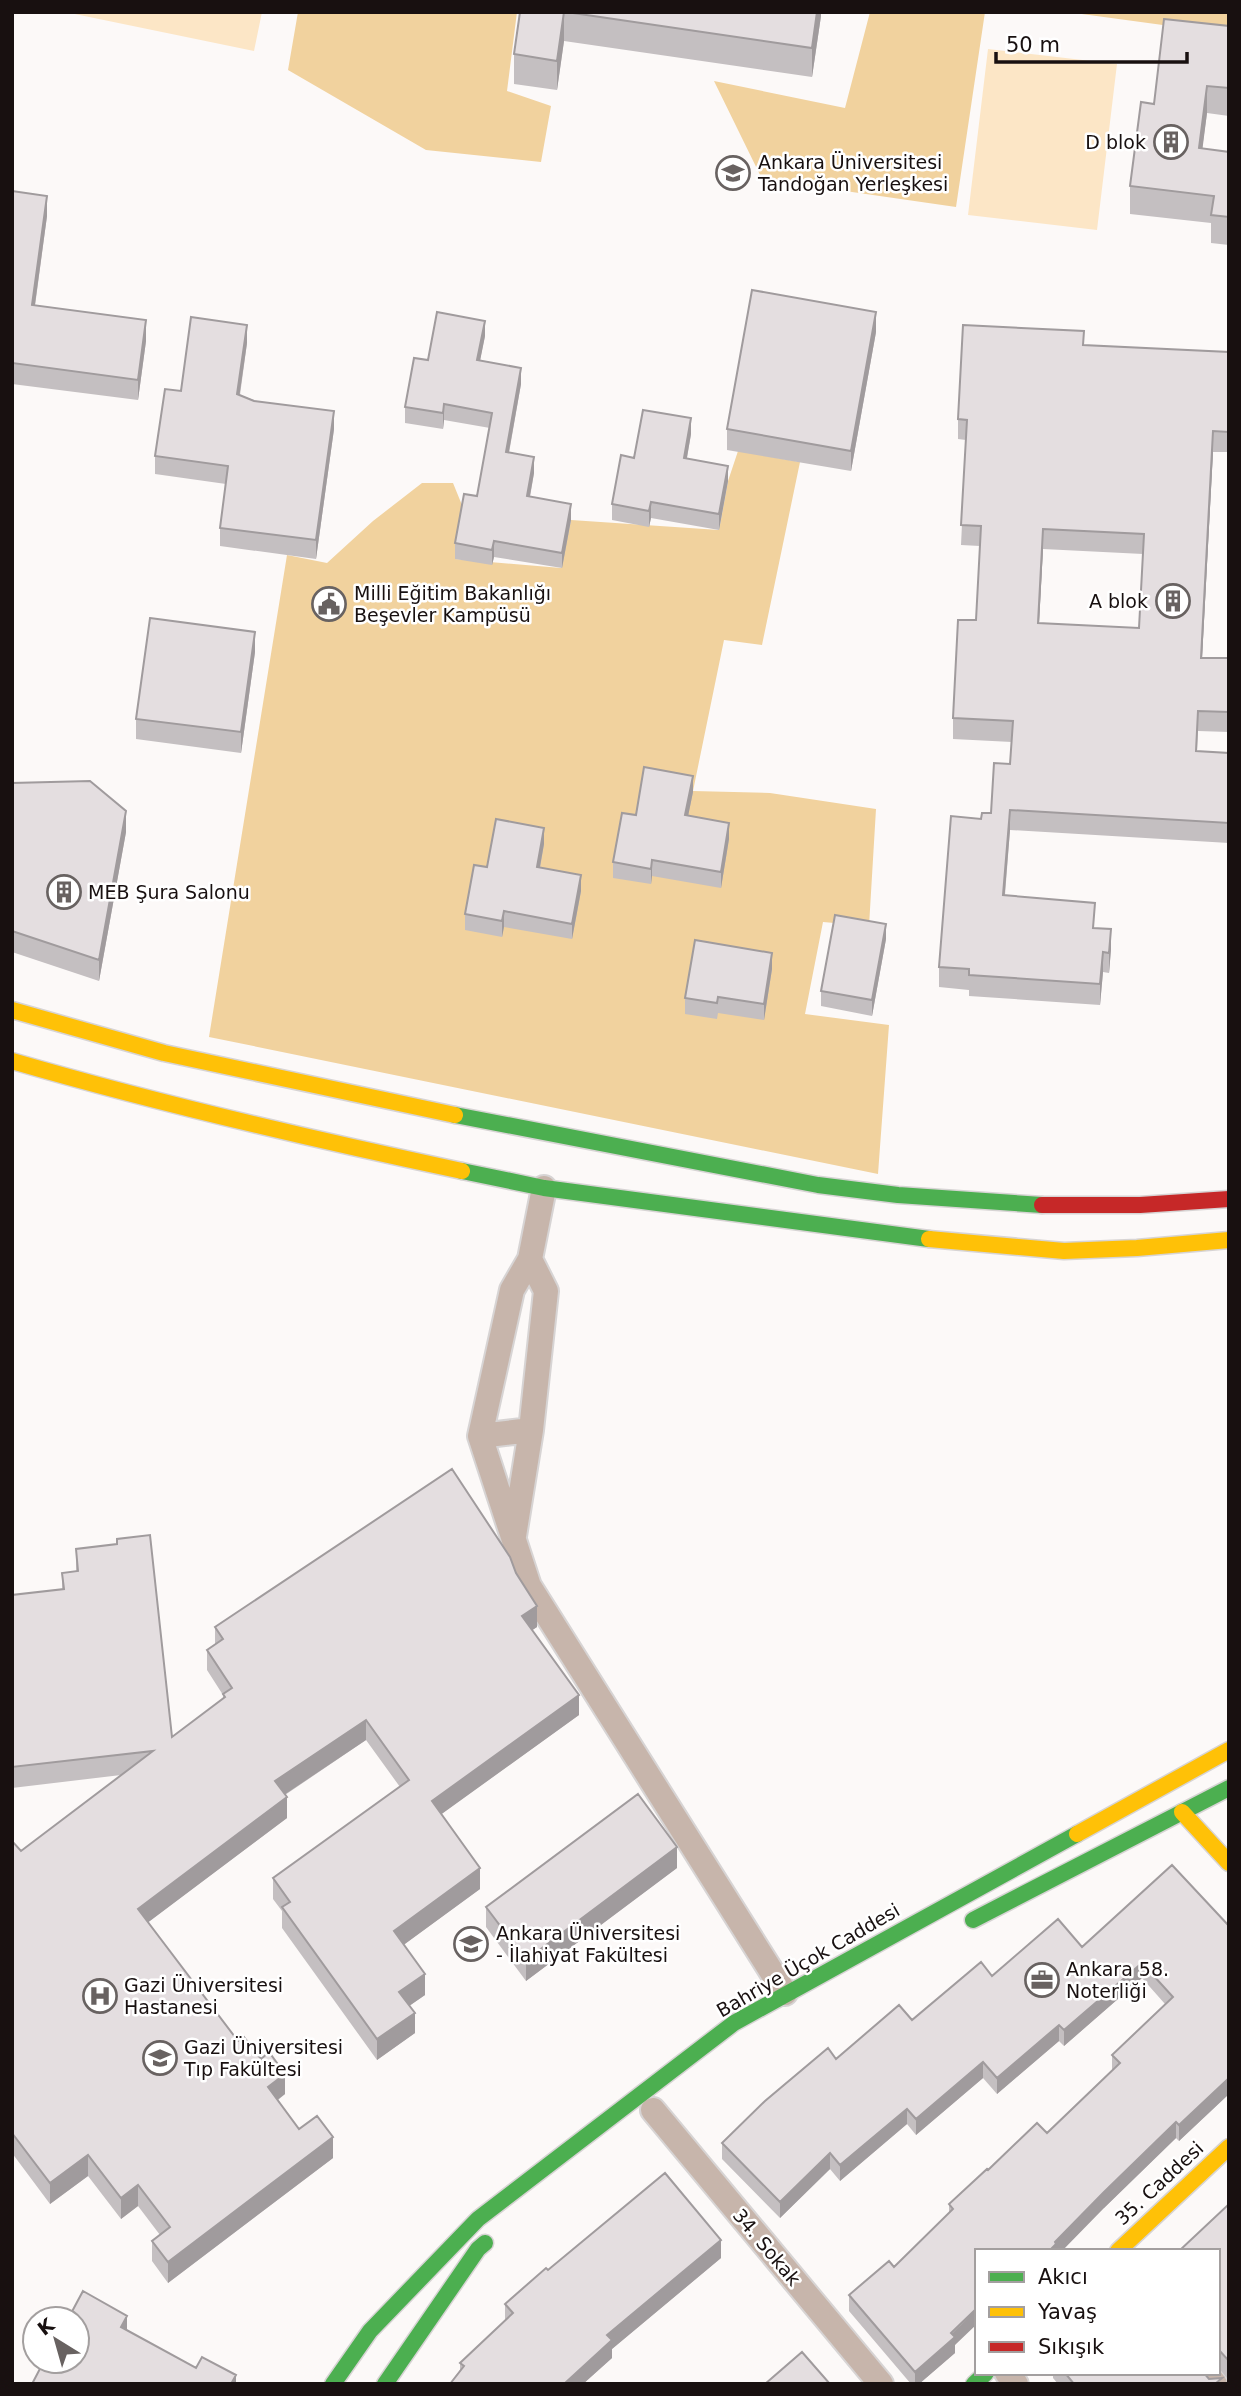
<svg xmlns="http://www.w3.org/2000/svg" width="1241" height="2396" font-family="'DejaVu Sans',sans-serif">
<rect width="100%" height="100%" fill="#fcf9f8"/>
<path fill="#fce6c6" d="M65,12H262L254,51Z
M988,49L1117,64L1097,230L968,215Z"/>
<path fill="#f1d29e" d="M298,12H517L507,91L551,106L541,162L426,150L288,70Z
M870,12H985L956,207L762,179L714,81L845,108Z
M1067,12H1229V34Z
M738,451L800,462L762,645L724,640L693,791L770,793L876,809L869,926L823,922L805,1014L889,1025L878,1174L209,1037L287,555L327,563L373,521L422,483H453L464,510L455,559L561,568L571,520L719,530L728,481Z"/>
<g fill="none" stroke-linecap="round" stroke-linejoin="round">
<g stroke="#d7d4d4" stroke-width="28">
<path id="street" d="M544,1188L530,1259L512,1290L480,1436L529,1586L785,1993
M480,1436L531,1430
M514,1536L531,1430L546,1291L530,1259
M653,2110L881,2384
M1007,2373L1016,2384
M1206,2373L1215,2384"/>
</g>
<g stroke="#d7d4d4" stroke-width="19">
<path id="fast" d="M455,1115L818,1185L898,1195L1042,1205
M462,1171L544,1188L929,1239
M973,1920L1229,1788
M333,2384L370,2331L478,2219L734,2023L1077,1834
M385,2384L478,2249L485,2243
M974,2384L986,2373"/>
</g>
<g stroke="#d7d4d4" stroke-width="19">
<path id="slow" d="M12,1010L164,1053L455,1115
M12,1061C160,1104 311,1139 462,1171
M929,1239L1064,1251L1137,1248L1229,1240
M1182,1812L1229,1863
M1077,1834L1229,1750
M1118,2251L1229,2147"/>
</g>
<g stroke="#d7d4d4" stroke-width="19">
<path id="jam" d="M1042,1205H1140L1229,1199"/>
</g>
<use href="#street" stroke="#c7b5ab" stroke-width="24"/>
<use href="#fast" stroke="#4caf50" stroke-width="16"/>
<use href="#slow" stroke="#ffc107" stroke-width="16"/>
<use href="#jam" stroke="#c62828" stroke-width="16"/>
</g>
<path fill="#c4bfc1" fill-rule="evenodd" d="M520,12H821V16L812,77L564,41L557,90L514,84V54Z
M1229,26V116L1207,113L1202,149L1229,152V245L1211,243V223L1130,214V186L1154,104Z
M12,191L47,216L35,306L146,341L138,400L12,384Z
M876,332L851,471L727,450V429Z
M485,336L480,360L521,384L509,453L534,473L530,497L571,520L562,568L494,557L492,565L455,559V543L477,496L490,428L444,420L443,429L405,423V407L428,360Z
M247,343L240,395L334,429L316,559L220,546V528L226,484L155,474V456L181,391Z
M1084,345L1229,352V452H1213L1202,658H1229V732L1198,731L1197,751L1229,753V843L1010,830L1005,895L1095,928L1111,949L1109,973L1103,972L1100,1005L969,996V990L939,987V967L981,819L991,813L1010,764L1012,742L953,739V718L976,620L980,546L961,545L966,440L958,439V419ZM1043,549L1143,554L1139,628L1039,623Z
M691,434L687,458L728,481L719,530L651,518L649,527L612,520V504L634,458Z
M255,652L241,753L136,739V719Z
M12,783L126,832L99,981L12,952Z
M693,792L688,816L729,839L721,888L652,876L651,884L613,878V862L636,815Z
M544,844L540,868L581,891L572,939L504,927L502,937L465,930V914L487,867Z
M886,939L872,1016L821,1006V991Z
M772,969L764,1020L718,1013L717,1019L685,1014V998Z
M76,1549L172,1737L223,1699V1695L207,1670V1650L215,1644V1627H537L532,1630L579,1715L441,1814L480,1889L403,1945L425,1995L409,2006L415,2033L377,2060L282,1928V1911L273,1899V1878L400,1787L366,1740L285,1795L287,1818L148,1922L238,2041L285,2094L278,2100L299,2129L333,2158L168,2283L152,2261V2241L160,2235L138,2206L121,2219L88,2176L50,2204L12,2153V1841L21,1851L121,1775L12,1788V1595L62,1589V1573L76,1571Z
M677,1868L526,1981L486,1927V1907Z
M1229,1926V2094L1179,2141L1176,2138L1104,2208L977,2251L955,2345V2353L919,2384H911L849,2311V2295L894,2267L949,2213V2204L988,2170L1047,2133L1112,2071V2055L1165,2004L1142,1978L1064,2046L1059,2041L997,2094L983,2078L916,2135L907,2124L840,2181L830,2169L780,2218L722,2159V2143L836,2059L912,2020L992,1976L1082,1947Z
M1229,2204V2384H1227V2378L1218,2367V2251Z
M721,2258L612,2349V2358L583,2384H450L460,2370V2363L505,2320V2304L548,2270Z
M1053,2373H1204L1209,2379L1222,2384H1058L1053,2378Z"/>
<path fill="#a09b9d" d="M564,12V41L557,90V61Z
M817,12H821V16L812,77V48Z
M1207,86V113L1199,176V148Z
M47,196V216L32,326V305Z
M876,312V332L851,471V451Z
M146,320V341L138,400V380Z
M485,321V336L477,376V360Z
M247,325V343L237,412V394Z
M521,368V384L506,468V452Z
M444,404V420L443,429V413Z
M334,411V429L316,559V540Z
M691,418V434L684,474V458Z
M1213,431V452L1201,678V658Z
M534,457V473L527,512V496Z
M728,466V481L719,530V514Z
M651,502V518L649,527V511Z
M571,504V520L562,568V553Z
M1043,529V549L1038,643V623Z
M494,541V557L492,565V550Z
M255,632V652L241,753V732Z
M693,776V792L685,831V815Z
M1010,810V830L1003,915V895Z
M126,811V832L99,981V960Z
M729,823V839L721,888V872Z
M544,828V844L537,883V867Z
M652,860V876L651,884V869Z
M581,875V891L572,939V924Z
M504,911V927L502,937V921Z
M886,924V939L872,1016V1000Z
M1111,929V949L1109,973V953Z
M1103,952V972L1100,1005V984Z
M772,953V969L764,1020V1004Z
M537,1606V1627L522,1637V1616Z
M579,1695V1715L432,1821V1801Z
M366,1720V1740L275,1801V1781Z
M287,1797V1818L138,1930V1909Z
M677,1847V1868L526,1981V1960Z
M480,1868V1889L394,1952V1931Z
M1142,1963V1978L1064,2046V2030Z
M425,1974V1995L399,2013V1992Z
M415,2013V2033L377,2060V2039Z
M1059,2025V2041L997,2094V2078Z
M983,2062V2078L916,2135V2119Z
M285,2074V2094L268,2107V2087Z
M1229,2078V2094L1179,2141V2125Z
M907,2109V2124L840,2181V2165Z
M1176,2122V2138L1104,2208L1062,2251H1049L1055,2242L1104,2192Z
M333,2137V2158L168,2283V2262Z
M830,2153V2169L780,2218V2202Z
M88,2155V2176L50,2204V2183Z
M138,2185V2206L121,2219V2198Z
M721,2240V2258L612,2349V2358L583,2384H564L607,2335Z
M977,2308V2324L955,2345V2353L919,2384H915V2372Z
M127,2316V2336L121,2327Z
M1229,2372V2384H1227V2374Z
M236,2375V2384H231Z"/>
<path fill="#e4dee0" stroke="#a09b9d" stroke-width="2" fill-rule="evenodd" d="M520,12H564L557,61L514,54Z
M566,12H817L812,48Z
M1164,19L1229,26V88L1207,86L1199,148L1229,152V217L1211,215L1214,196L1130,186L1141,102L1154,104Z
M12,191L47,196L32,305L146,320L138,380L12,363Z
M752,290L876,312L851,451L727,429Z
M437,312L485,321L477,360L521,368L506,452L534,457L527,496L571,504L562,553L494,541L492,550L455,543L464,494L477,496L492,413L444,404L443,413L405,407L414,358L428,360Z
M191,317L247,325L237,394L254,401L334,411L316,540L220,528L228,466L155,456L165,389L181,391Z
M963,325L1084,331L1083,345L1229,352V432L1213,431L1201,658H1229V712L1198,711L1196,751L1229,753V823L1010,810L1003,895L1095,903L1093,928L1111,929L1109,953L1103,952L1100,984L969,975V969L939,967L951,816L981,819L982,813H991L994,763L1010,764L1013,721L953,718L958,620H976L981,526L961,525L967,420L958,419ZM1043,529L1144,534L1139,628L1038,623Z
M643,410L691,418L684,458L728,466L719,514L651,502L649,511L612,504L621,455L634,458Z
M150,618L255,632L241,732L136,719Z
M644,767L693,776L685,815L729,823L721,872L652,860L651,869L613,862L622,813L636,815Z
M90,781L126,811L99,960L12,931V783Z
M496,819L544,828L537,867L581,875L572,924L504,911L502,921L465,914L474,865L487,867Z
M835,915L886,924L872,1000L821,991Z
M695,940L772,953L764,1004L718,997L717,1003L685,998Z
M452,1469L510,1557L516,1573L537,1606L522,1616L579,1695L432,1801L480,1868L394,1931L425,1974L399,1992L415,2013L377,2039L282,1907L290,1902L273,1878L409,1780L366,1720L275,1781L287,1797L138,1909L238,2041L244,2037L261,2059L269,2052L285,2074L268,2087L299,2129L317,2116L333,2137L168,2262L152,2241L170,2227L138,2185L121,2198L88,2155L50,2183L12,2133V1841L21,1851L153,1751L12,1767V1595L64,1589L62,1573L78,1571L76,1549L117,1544V1539L150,1535L172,1737L225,1697L223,1694L232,1688L207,1650L223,1639L215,1627Z
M638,1794L677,1847L526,1960L486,1907Z
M1172,1865L1229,1926V2078L1179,2125L1176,2122L1104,2192L1055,2242L1056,2244L1049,2251H977V2308L951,2333L955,2337L915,2372L849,2295L889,2261L894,2267L953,2209L949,2204L987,2169L988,2170L1037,2123L1047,2133L1120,2063L1112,2055L1173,1997L1142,1963L1064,2030L1059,2025L997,2078L983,2062L916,2119L907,2109L840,2165L830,2153L780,2202L722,2143L765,2101L828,2048L836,2059L899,2005L912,2020L981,1962L992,1976L1058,1919L1082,1947Z
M665,2173L721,2240L607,2335L612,2340L564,2384H450L464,2366L460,2363L513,2313L505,2304L546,2268L548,2270Z
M1229,2204V2361L1218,2349V2251H1179Z
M83,2291L127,2316L121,2327L196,2368L202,2357L236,2375L231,2384H32L44,2361H77V2319H68Z
M802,2352L830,2384H765Z
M1065,2373H1204L1209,2379L1222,2378L1215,2384H1074Z"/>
<defs>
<g id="building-ring" transform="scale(1.75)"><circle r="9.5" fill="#fff" stroke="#686261" stroke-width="1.5"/><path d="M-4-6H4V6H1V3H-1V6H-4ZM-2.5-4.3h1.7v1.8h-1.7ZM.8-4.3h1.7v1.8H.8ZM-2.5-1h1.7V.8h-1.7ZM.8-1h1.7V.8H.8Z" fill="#686261"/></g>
<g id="university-ring" transform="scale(1.75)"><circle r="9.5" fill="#fff" stroke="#686261" stroke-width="1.5"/><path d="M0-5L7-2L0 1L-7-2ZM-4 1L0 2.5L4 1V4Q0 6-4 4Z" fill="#686261"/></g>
<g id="civic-ring" transform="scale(1.75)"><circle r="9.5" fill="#fff" stroke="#686261" stroke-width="1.5"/><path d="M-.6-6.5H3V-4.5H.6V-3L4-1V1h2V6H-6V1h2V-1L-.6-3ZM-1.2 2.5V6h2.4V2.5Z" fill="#686261"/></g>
<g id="office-ring" transform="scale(1.75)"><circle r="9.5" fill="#fff" stroke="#686261" stroke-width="1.5"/><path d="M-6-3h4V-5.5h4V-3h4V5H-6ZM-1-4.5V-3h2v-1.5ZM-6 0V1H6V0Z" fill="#686261"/></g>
<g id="hospital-ring" transform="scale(1.75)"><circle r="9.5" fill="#fff" stroke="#686261" stroke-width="1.5"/><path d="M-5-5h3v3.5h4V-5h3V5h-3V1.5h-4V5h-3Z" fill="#686261"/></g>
</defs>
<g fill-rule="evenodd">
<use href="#building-ring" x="1171" y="142"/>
<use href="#university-ring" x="733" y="173"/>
<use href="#building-ring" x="1173" y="601"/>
<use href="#civic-ring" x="329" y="604"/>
<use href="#building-ring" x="64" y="892"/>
<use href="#university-ring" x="471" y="1944"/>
<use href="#office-ring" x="1042" y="1980"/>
<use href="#hospital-ring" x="100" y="1996"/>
<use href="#university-ring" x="160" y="2058"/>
</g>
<g text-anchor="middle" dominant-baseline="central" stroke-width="5" stroke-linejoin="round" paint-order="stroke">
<g font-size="19" fill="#181010" stroke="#fff" text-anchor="start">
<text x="1146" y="142" text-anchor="end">D blok</text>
<text x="758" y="162">Ankara Üniversitesi<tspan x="758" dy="22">Tandoğan Yerleşkesi</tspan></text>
<text x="354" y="593">Milli Eğitim Bakanlığı<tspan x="354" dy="22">Beşevler Kampüsü</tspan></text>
<text x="1148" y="601" text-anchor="end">A blok</text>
<text x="88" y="892">MEB Şura Salonu</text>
<text x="496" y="1933">Ankara Üniversitesi<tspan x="496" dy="22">- İlahiyat Fakültesi</tspan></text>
<text x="1066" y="1969">Ankara 58.<tspan x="1066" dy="22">Noterliği</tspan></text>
<text x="124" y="1985">Gazi Üniversitesi<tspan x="124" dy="22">Hastanesi</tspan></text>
<text x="184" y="2047">Gazi Üniversitesi<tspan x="184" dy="22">Tıp Fakültesi</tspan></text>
</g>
<g font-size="19" fill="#181010" stroke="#fff">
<text transform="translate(808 1960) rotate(-30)">Bahriye Üçok Caddesi</text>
<text transform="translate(1159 2183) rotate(-43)">35. Caddesi</text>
<text transform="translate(767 2247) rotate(50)">34. Sokak</text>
</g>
</g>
<rect width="1241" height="2396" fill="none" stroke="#181010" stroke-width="28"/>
<rect x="975" y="2249" width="245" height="126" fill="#ffffff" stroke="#a39f9f" stroke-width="2"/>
<rect x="989" y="2272" width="35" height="10" fill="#4caf50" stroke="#a39f9f" stroke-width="2"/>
<text x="1038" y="2284" font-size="21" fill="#181010">Akıcı</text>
<rect x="989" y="2307" width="35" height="10" fill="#ffc107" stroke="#a39f9f" stroke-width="2"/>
<text x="1038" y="2319" font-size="21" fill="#181010">Yavaş</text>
<rect x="989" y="2342" width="35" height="10" fill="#c62828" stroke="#a39f9f" stroke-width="2"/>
<text x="1038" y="2354" font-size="21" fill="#181010">Sıkışık</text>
<g transform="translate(56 2340) rotate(323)"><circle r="33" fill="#ffffff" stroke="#a39f9f" stroke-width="2"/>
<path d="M0-5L12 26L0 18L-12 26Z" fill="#686261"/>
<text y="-10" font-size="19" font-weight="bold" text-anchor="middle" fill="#181010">K</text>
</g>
<path d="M996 52v10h191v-10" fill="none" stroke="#181010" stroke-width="3.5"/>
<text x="1006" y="52" font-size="21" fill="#181010" stroke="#ffffff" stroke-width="5" paint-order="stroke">50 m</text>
</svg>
